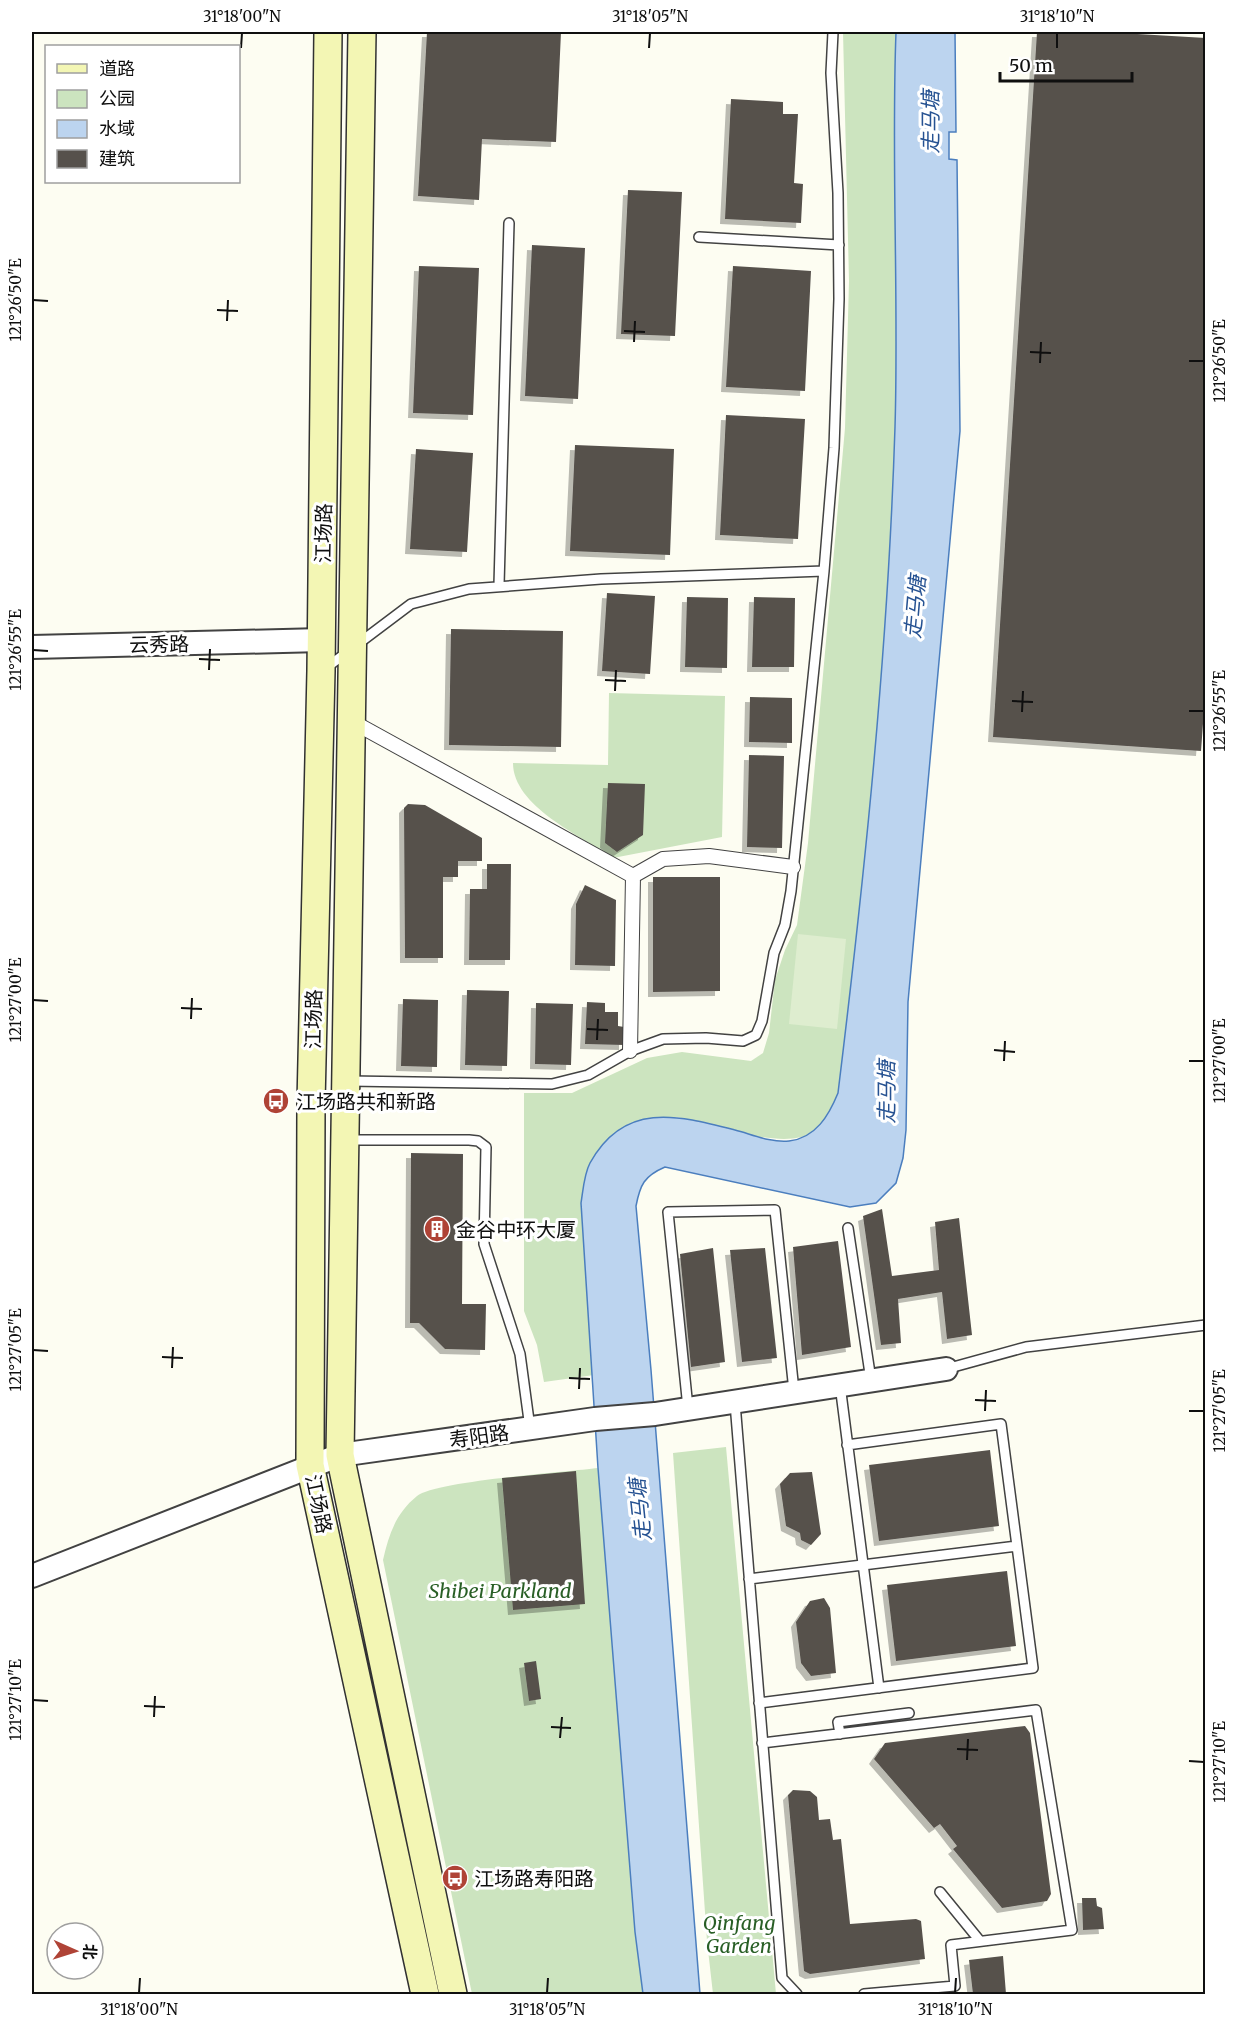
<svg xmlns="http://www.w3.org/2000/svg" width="1237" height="2026" font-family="Merriweather,'Noto Sans SC',serif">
<defs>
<filter id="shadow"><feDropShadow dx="-5" dy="5" stdDeviation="0" flood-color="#0004"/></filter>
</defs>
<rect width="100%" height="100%" fill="#fdfdf2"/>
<path fill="#cce4bf" d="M843,32H896C891,163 899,295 895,427C888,649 865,872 838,1093C832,1107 827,1123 813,1132C783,1152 711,1123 676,1117L581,1203L594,1375L544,1382L537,1345L524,1311V1093H572L647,1058L682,1052L751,1061L763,1053L769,1033L775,980L785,950L797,925L808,843L845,428L849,281Z
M609,693L725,696L722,837L613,858C581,836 513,806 513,763L608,765Z
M726,1447L776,1994H713L707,1941L673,1453Z
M598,1468L635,1932L643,1994H472L383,1560C389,1534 396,1513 417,1496C436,1481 566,1472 598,1468Z"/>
<path fill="#deedcf" d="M798,934L846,939L837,1029L789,1024Z"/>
<path fill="#bcd4ef" stroke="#4b7ebe" stroke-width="1.5" d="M896,32H955L956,132H949V159L957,160L960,431L908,1002L906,1130L903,1158L896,1183L876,1203L850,1207L665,1167C644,1176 640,1185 636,1206L651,1370L700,1994H643L635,1932L598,1468L581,1203C583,1191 584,1174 590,1163C624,1101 677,1115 735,1130C751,1134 771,1143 789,1141C816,1138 829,1115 838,1093C865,872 888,650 895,427C899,295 891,163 896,32Z"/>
<path fill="#56514c" filter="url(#shadow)" d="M427,32H561L556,142L482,139L479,200L418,196Z
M1037,32H1103L1206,38V683L1201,751L993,737Z
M731,99L783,102V114H798L794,183L803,184L801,223L725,219Z
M628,190L682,192L675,336L621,334Z
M532,245L585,248L578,399L525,396Z
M419,266L479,268L473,415L413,413Z
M733,266L811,271L805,391L726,387Z
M726,415L805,419L798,539L720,535Z
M575,445L674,449L670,555L570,551Z
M416,449L473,453L467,552L410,549Z
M607,593L655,596L650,674L602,671Z
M687,597L728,598L727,668L685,667Z
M754,597L795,598L794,667H752Z
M451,629L563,631L561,747L449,745Z
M750,697L792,698V743L749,742Z
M749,755L784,756L782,848L747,847Z
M608,783L645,784L643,835L617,852L605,843Z
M408,804L425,805L482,838V861H458V877H443V958H405L404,808Z
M487,864H511L510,960H469L470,889H487Z
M653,877H720V991L653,992Z
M585,885L616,900L615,966L575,965L576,904Z
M467,990L509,991L507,1066L465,1065Z
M403,999L438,1000L437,1067L401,1066Z
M587,1002L605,1003V1012H618V1026L624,1027V1045L585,1044Z
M536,1003L573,1004L571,1065L535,1064Z
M411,1153L463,1154L462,1304H486L485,1350L445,1349L419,1323H410Z
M882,1209L892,1276L939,1270L935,1222L959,1218L972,1335L947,1339L942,1292L898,1299L901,1343L881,1345L863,1216Z
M838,1241L851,1347L802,1355L793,1247Z
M713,1248L725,1362L691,1367L680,1254Z
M765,1248L777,1358L742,1362L730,1250Z
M990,1450L999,1526L879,1541L869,1465Z
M576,1471L585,1604L513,1610L502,1478Z
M812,1472L821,1534L811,1545L801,1540L800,1533L786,1526L780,1484L790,1473Z
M1007,1571L1016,1646L896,1661L887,1585Z
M824,1598L830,1608L836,1673L811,1676L801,1663L796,1622L810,1601Z
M536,1661L541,1699L529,1701L524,1663Z
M1025,1726L1030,1733L1051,1894L1047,1901L1002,1908L953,1849L957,1846L940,1824L934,1828L874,1759L885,1743Z
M793,1790L810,1791L817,1797L819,1820L830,1819L833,1840L841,1839L850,1924L916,1919L921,1921L925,1959L810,1974L804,1971L788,1795Z
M1082,1898H1096L1097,1906L1102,1908L1104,1929L1083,1930Z
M1003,1956L1006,1994H973L969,1960Z"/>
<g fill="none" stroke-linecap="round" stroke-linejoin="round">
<g stroke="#424242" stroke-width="12">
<path id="service" d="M699,237L839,245
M499,585L509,223
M326,668L411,604L469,589L601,579L824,571
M349,1081L552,1084L588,1075L630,1051L663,1039L706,1038L743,1041L756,1035L762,1021L774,953L785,925L791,891L824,571L834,448L839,299L838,193L831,73L833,32
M346,1140H469L478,1141L486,1147L484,1244L520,1354L530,1428
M848,1228L871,1380
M946,1369L1026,1347L1206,1325
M840,1385L879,1688
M735,1403L782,1978L797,1994
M688,1408L668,1212L775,1210L794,1391
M749,1579L1017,1546
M759,1703L1033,1668L1001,1424L847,1445
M840,1734L838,1722L909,1713
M762,1743L1036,1710L1072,1930L951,1945L955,1986L864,1994
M940,1892L980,1941"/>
</g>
<g stroke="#424242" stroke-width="16">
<path id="pedestrian" d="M353,722L633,876
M633,876L663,859L709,856L793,867
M630,1051L633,876"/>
</g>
<g stroke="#424242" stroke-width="26">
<path id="tertiary" d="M32,647L322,640
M32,1576L340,1455L595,1419L655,1414L946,1369"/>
</g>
<g stroke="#313131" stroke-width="30">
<path id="secondary" d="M328,32L321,671L311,1103L310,1465L425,1994
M362,32L340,1455L453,1994"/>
</g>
<use href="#service" stroke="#fff" stroke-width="9"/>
<use href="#pedestrian" stroke="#fff" stroke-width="14"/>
<use href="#tertiary" stroke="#fff" stroke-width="22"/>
<use href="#secondary" stroke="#f3f6b4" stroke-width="27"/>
</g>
<path fill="none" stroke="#0f0f0f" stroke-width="2" d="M241,48L242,33M649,48L650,33M1057,48V33M33,300L48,301M217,310L238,311M227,321L228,300M624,331L645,332M634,342L635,321M1030,352L1051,353M1189,361H1204M1040,363L1041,342M33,650L48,651M199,659L220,660M209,670L210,649M605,680L626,681M615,691L616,670M1012,701L1033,702M1189,711H1204M1022,712L1023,691M33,1000L48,1001M181,1008L202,1009M191,1019L192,998M587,1029L608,1030M597,1040L598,1019M994,1050L1015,1052M1004,1061L1005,1041M1189,1061H1204M33,1350L48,1351M162,1357L183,1358M172,1368L173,1347M569,1378L590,1379M579,1389L580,1368M975,1400L996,1401M985,1411L986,1390M1189,1411H1204M33,1700L48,1701M144,1706L165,1707M154,1717L155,1696M551,1727L571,1728M560,1738L562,1717M957,1749L978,1750M967,1760L968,1739M1189,1761L1204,1762M139,1993L140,1978M547,1993L548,1978M955,1993L956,1978"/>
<defs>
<g id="bus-disc" transform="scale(1.35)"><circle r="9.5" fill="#af4336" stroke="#fff"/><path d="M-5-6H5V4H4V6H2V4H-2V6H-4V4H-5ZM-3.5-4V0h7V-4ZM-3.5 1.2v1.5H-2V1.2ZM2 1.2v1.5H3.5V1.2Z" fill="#fff"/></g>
<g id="building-disc" transform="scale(1.35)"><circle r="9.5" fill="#af4336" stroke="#fff"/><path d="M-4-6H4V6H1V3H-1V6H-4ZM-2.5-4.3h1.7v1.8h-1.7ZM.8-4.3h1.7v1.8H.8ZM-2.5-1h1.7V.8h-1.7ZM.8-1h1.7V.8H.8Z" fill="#fff"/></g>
</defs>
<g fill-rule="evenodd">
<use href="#bus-disc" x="276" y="1101"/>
<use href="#building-disc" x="437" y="1229"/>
<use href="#bus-disc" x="455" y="1878"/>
</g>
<g text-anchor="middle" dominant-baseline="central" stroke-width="6" stroke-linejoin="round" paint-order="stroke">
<g font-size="20" fill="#0f0f0f" stroke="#fff">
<text transform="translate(323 533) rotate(-89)">江场路</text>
<text transform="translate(159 644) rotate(-1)">云秀路</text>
<text transform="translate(313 1019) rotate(-89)">江场路</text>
<text transform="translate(479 1436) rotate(-8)">寿阳路</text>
<text transform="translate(319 1504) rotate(78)">江场路</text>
</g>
<g font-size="20" fill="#0f0f0f" stroke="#fff" text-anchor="start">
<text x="296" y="1101">江场路共和新路</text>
<text x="456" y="1229">金谷中环大厦</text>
<text x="474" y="1878">江场路寿阳路</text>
</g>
<g font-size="20" font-style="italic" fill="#295f26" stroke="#fff">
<text x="500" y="1590">Shibei Parkland</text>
<text x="739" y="1922">Qinfang<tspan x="739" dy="23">Garden</tspan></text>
</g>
<g font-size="21" font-style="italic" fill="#265292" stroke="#fff">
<text transform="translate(930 122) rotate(-90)">走马塘</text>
<text transform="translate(915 607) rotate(-85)">走马塘</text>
<text transform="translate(886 1092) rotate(-90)">走马塘</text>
<text transform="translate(640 1510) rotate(-96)">走马塘</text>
</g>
</g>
<rect width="1237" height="2026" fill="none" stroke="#ffffff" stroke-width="66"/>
<rect x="45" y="45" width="195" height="138" fill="#ffffff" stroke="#9f9f9f" stroke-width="1.5"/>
<rect x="57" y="64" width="30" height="9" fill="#f3f6b4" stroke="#9f9f9f" stroke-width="1.5"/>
<text x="99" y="75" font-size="18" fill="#0f0f0f">道路</text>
<rect x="57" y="90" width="30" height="18" fill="#cce4bf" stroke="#9f9f9f" stroke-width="1.5"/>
<text x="99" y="105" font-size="18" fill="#0f0f0f">公园</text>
<rect x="57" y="120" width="30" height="18" fill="#bcd4ef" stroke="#9f9f9f" stroke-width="1.5"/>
<text x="99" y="135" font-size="18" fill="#0f0f0f">水域</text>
<rect x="57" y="150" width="30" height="18" fill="#56514c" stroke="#9f9f9f" stroke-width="1.5"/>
<text x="99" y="165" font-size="18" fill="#0f0f0f">建筑</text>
<g transform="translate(75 1951) rotate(93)"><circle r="28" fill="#ffffff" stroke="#9f9f9f" stroke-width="1.5"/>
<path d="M0-4.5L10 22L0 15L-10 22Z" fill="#af4336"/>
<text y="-9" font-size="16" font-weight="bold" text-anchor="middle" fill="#0f0f0f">北</text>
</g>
<path d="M1000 72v9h132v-9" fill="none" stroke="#0f0f0f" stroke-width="3"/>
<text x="1009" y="72" font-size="18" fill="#0f0f0f" stroke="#ffffff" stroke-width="4.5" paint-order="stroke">50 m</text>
<rect x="33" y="33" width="1171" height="1960" fill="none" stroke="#0f0f0f" stroke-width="2"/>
<g font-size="15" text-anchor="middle" fill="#0f0f0f">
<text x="242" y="22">31°18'00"N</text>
<text x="650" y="22">31°18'05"N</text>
<text x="1057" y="22">31°18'10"N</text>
<text transform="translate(16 300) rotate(-90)" y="5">121°26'50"E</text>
<text transform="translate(1220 361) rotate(-90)" y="5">121°26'50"E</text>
<text transform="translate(16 650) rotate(-90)" y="5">121°26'55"E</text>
<text transform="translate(1220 711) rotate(-90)" y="5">121°26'55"E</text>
<text transform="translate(16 1000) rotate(-90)" y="5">121°27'00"E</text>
<text transform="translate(1220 1061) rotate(-90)" y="5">121°27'00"E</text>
<text transform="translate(16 1350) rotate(-90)" y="5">121°27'05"E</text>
<text transform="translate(1220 1411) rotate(-90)" y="5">121°27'05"E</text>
<text transform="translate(16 1700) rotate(-90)" y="5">121°27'10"E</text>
<text transform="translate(1220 1762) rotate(-90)" y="5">121°27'10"E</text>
<text x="139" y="2015">31°18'00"N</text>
<text x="547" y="2015">31°18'05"N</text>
<text x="955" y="2015">31°18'10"N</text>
</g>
</svg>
